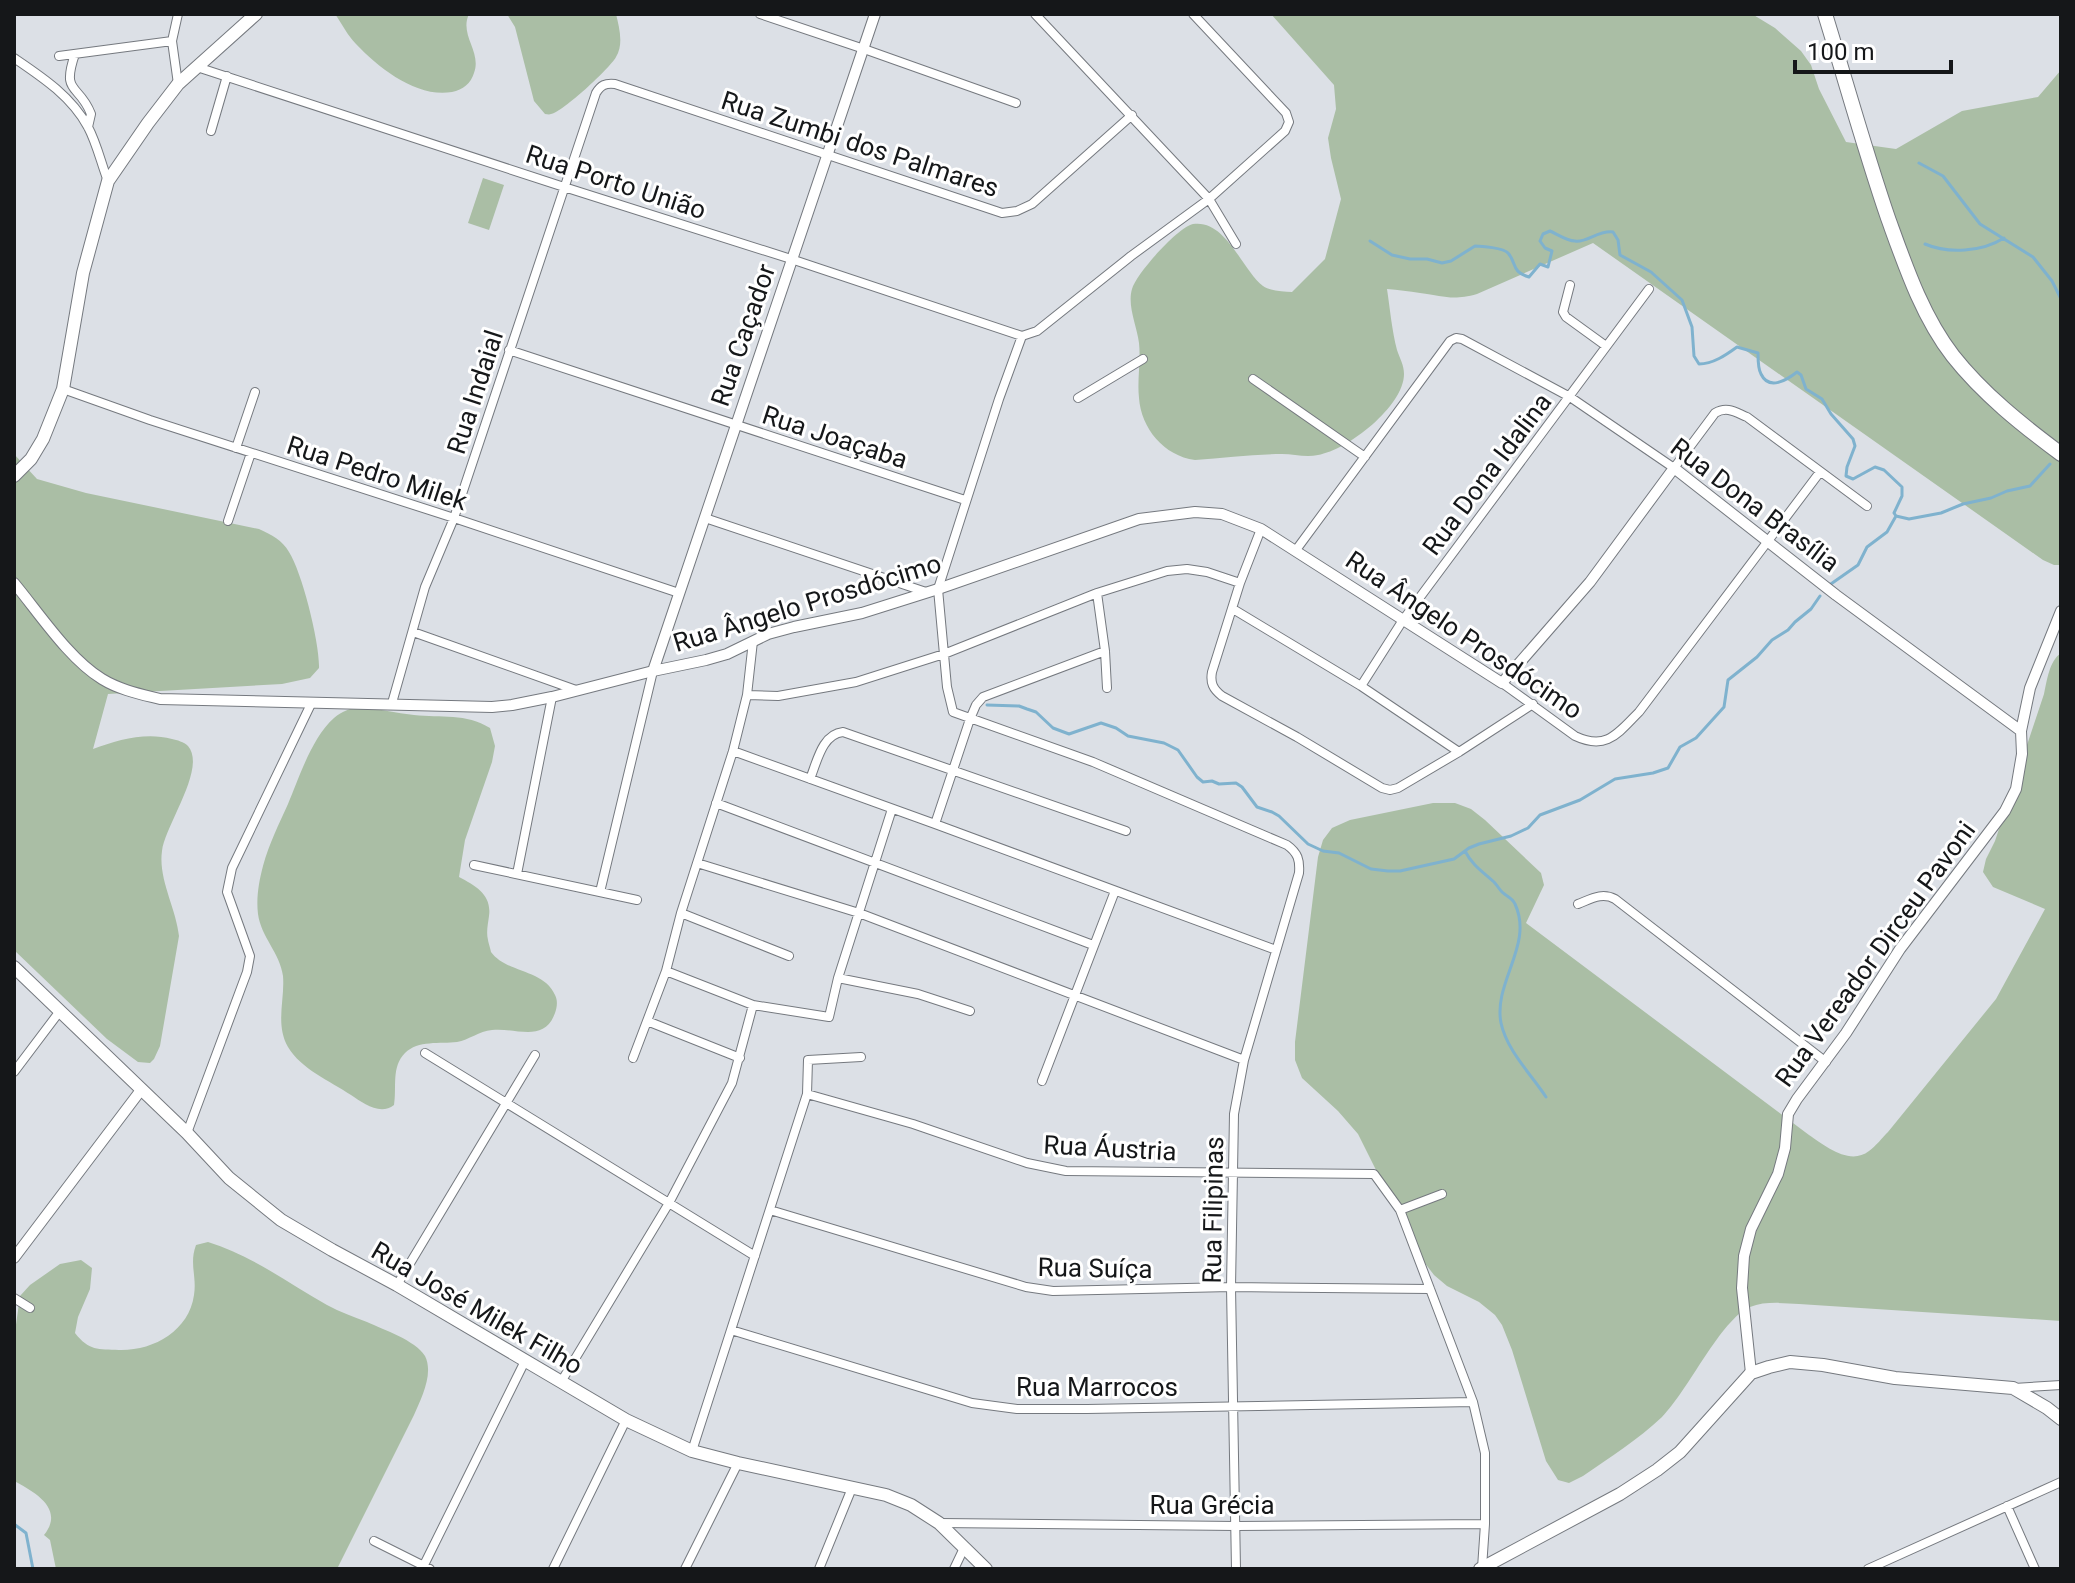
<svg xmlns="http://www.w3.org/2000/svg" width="2075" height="1583" font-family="Roboto,sans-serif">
<rect width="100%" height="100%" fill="#dce0e6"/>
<path fill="#aabea5" d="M335,14H469C459,35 482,52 474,73C471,83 463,90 452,92C417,98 380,69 356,44C348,36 342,24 335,14Z
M507,14H616C619,27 624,44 616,57C610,68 563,112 551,114C549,115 547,114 545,114L534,101L515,27Z
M1271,14H1752L1775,28L1801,51L1811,65L1819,89L1846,142L1896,149L1962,111L2038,97L2061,70V565H2054L2043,560L1593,243L1477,294C1452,301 1444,296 1420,293C1409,291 1398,290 1387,289C1390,309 1392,331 1397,350C1400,359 1404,365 1404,374C1404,406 1348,450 1318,455C1306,458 1294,454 1282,454C1253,454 1224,458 1195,460C1164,456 1141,428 1139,398C1137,380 1141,361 1139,343C1137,326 1127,306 1132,289C1136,274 1178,227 1193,224C1226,219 1242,270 1263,286C1270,291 1283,291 1292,292L1325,259L1341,199L1331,158L1328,138L1336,109L1334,85Z
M483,178L504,185L489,230L468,223Z
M14,454L37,479L86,493L259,529C272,535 282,540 289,552C302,572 320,644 319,668L310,678L282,684L108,694L93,749C118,740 145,732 172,739C177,740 184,742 188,746C207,768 165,825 162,851C158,879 176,908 179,936L160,1046L154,1059L150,1063L138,1062L107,1039L14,950Z
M2061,653V1321L1799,1304C1783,1303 1765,1301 1750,1307C1721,1319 1688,1391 1662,1417C1639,1439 1609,1458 1583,1476L1569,1483L1558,1480L1546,1461L1512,1350L1502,1325L1495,1315L1479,1302L1447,1286L1434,1275L1418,1254L1358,1134L1338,1111L1302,1078L1295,1060V1042L1318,857L1323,840L1332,828L1350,820L1433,803H1455L1471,809L1485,820L1541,873L1544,885L1526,923L1809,1135C1825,1146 1850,1166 1869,1151C1876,1146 1882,1138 1888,1132L1996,999L2045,909L1993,887L1983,872L1986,859L1995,841L2044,694C2047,681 2049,661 2061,653Z
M361,707C379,709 396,713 414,715C441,718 466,713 490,728L495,746L492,762L465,840L459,877C476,886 492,895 489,916C488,924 486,932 488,940C488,941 491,951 491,952C506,973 544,969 555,995C558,1001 557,1007 555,1013C544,1044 515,1027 492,1030C479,1031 469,1040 457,1042C440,1044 418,1040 405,1053C391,1067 397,1087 394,1105C380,1116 363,1103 351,1095C330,1081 301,1069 288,1047C275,1024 285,1000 283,976C280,953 261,937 258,914C256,898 259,881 263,866C269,844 279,824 288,804C299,778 312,737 334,718C342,711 351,708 361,707Z
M208,1242C251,1255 288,1283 327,1305C340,1312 354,1317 367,1322C384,1330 415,1340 425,1356C434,1374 421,1399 414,1415L337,1569H56L50,1540L44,1535C65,1509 35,1492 14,1481V1339L20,1296L30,1285L60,1264L81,1260L92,1268L90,1289L78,1317L75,1333C89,1351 98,1349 119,1350C153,1351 189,1331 194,1295C197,1276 189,1264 196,1245Z"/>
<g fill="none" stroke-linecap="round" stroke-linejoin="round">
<path stroke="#7fb2ce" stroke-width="3" d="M1919,163L1943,176L1980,224L2033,257L2052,281L2061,299
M1370,241L1392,255L1410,259H1427L1442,263L1451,261L1475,246C1481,246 1504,248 1508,253C1517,263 1511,272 1529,277L1540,264L1548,267L1552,251L1545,248L1540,241L1543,234L1550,231C1557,234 1567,241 1575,241C1587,243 1598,230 1613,232L1618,240L1620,255L1651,272L1682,300L1692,327L1694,356L1699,364C1713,364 1726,355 1737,347L1758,353C1758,360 1758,369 1761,374C1769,391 1787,380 1797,372L1801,375L1806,389L1822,399L1831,414L1853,439L1855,446L1847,467L1846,476L1853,479L1875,467L1884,470L1902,487V496L1894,513L1896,516L1887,532L1867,547L1858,565L1828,586
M1925,244C1948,254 1982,252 2004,238
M1896,516L1909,519L1941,513L1963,504L1991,498L2007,491L2030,486L2050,464
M987,705L1019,706L1027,709L1036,712L1053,728L1069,734L1101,723L1116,728L1128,736L1164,743L1178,750L1197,777L1203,782L1212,781L1219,784L1236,783L1242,787L1257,807L1272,812L1279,816L1308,844L1323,851L1339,853L1371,869L1388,871H1400L1454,859L1469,848L1479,844L1511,836L1528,828L1540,815L1580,800L1615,779L1653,773L1668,768L1680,747L1696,738L1724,707L1728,680L1757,657L1772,640L1788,630L1795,622L1811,609L1820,596
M1465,851C1472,865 1483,872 1494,882C1497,885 1499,889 1502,892C1507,897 1512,897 1515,904C1534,945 1493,982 1501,1023C1507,1051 1531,1074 1546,1097
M14,1524L26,1533L33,1569"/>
<g stroke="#75797f" stroke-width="10">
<path id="minor" d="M760,14L864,49L1016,103
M1035,14L1209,199L1236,244
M75,54C61,95 79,83 91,114L88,127
M59,56L172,41
M14,58C42,77 71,96 88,127C97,144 101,163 108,181
M197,67L564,187L791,259L1022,336
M178,84L172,41L178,14
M211,131L227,76
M1570,285L1563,312L1566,317L1606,346
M1022,336L999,399L938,589L947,687L953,712L1093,762L1287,845C1298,853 1300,860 1299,873L1244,1060L1234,1114L1231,1287L1236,1569
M1022,336L1037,331L1131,256L1209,199L1285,131L1289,122L1286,113L1193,14
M509,350L965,500
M1253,379L1365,457
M63,389L150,420L454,518L679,593
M1078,398L1143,359
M236,448L255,392
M705,518L926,592
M228,521L251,453
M1261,529L1240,583L1212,672C1210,683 1213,689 1222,696L1297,737L1382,788L1390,790L1398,788L1459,752L1533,704
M1296,550L1450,341L1456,338L1462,339L1570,397L1674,468L1715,413C1727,406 1735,412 1747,417L1867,506
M1097,593L1105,651L1107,688
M1233,609L1361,686L1459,752
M413,632L576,690
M1502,683L1575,736C1607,751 1618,733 1639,712L1820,472
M1361,686L1403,620L1649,289
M747,695L778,696L856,682L944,654L1097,593L1167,571L1187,569L1207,572L1240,583
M392,703L425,587L454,518L596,93C601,85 605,83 615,84L1002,213L1017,211L1032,204L1132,115
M733,751L935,824L1276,950
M810,779C817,762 822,734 843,732L1126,831
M716,803L1093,945
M935,824L970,719L976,705L983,697L1105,651
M697,863L859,913L1244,1060
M474,865L637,900
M517,874L552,697
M600,892L653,671
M1578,904C1591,899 1602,892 1615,899L1826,1062
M681,913L789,956
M666,971L753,1005L829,1017L838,978L892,809
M838,978L918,994L970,1011
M647,1021L740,1058
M425,1053L755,1256
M633,1058L666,971L681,913L733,751L747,695L753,641
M14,1072L60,1011
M1042,1081L1115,891
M807,1094L913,1124L1027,1163L1066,1171L1374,1174L1400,1210L1473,1402L1485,1453V1524L1482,1568
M187,1133L247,972L250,956L227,892L232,868L311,704
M770,1210L1026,1287L1053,1291L1231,1287L1430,1289
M1400,1210L1442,1194
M397,1285L535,1055
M14,1298L30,1308
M731,1330L972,1403L1017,1409H1087L1473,1402
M561,1382L669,1203L732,1083L753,1005
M2014,1388L2061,1385
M692,1451L807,1094L808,1060L861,1057
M2007,1506L2035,1569
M939,1523L1236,1526L1485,1524
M374,1541L430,1569
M422,1569L525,1361
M553,1569L626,1420
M685,1569L738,1463
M819,1569L852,1488
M954,1569L964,1548
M1868,1569L2061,1482"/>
</g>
<g stroke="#75797f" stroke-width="12">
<path id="tertiary" d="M14,583C39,613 69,659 102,679C120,690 140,694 160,699L492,707L512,705L552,697L653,671L706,660L727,654L768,634L794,627L862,613L938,589L1139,519L1195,512L1222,514L1261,529L1502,683L1590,582L1674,468L1836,595L2021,731
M653,671L875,14
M14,1258L141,1090
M1751,1373L1742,1288L1744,1256L1751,1229L1778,1174L1785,1148L1788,1114L1797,1099L1846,1033L1900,949L2005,811L2016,789L2022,754L2021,731L2030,688L2061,611"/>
</g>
<g stroke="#75797f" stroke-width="14">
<path id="secondary" d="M14,476L31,459L43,439L63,389L83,273L108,181L148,123L178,84L256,14
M14,967L187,1133L229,1178L281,1220L332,1250L397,1285L626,1420L692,1451L738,1463L886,1495L911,1505L939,1523L986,1569
M1480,1569L1620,1494L1657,1470L1680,1452L1751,1373L1769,1367L1790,1362L1823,1365L1895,1378L2013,1388L2047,1408L2061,1419"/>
</g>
<g stroke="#75797f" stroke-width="16">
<path id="trunk" d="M1825,14C1846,82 1865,151 1888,218C1905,265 1922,316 1953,356C1983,394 2022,425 2061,454"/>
</g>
<use href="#minor" stroke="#fff" stroke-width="8"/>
<use href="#tertiary" stroke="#fff" stroke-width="10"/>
<use href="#secondary" stroke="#fff" stroke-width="12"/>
<use href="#trunk" stroke="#fff" stroke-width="14"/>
</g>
<g text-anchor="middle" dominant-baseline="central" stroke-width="6" stroke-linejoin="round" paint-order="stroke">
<g font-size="26" fill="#151719" stroke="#fff">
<text transform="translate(860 144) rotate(18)">Rua Zumbi dos Palmares</text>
<text transform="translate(616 182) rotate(18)">Rua Porto União</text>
<text transform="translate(743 335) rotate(-71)">Rua Caçador</text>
<text transform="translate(475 392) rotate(-72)">Rua Indaial</text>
<text transform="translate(835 437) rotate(18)">Rua Joaçaba</text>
<text transform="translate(377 473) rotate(18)">Rua Pedro Milek</text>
<text transform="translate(1487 474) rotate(-53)">Rua Dona Idalina</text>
<text transform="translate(1755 505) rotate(37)">Rua Dona Brasília</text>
<text transform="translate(807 603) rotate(-17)">Rua Ângelo Prosdócimo</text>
<text transform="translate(1464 635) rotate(34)">Rua Ângelo Prosdócimo</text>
<text transform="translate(1875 954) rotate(-54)">Rua Vereador Dirceu Pavoni</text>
<text transform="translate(1110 1148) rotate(3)">Rua Áustria</text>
<text transform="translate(1213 1210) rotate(-89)">Rua Filipinas</text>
<text transform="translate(1095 1268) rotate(1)">Rua Suíça</text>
<text transform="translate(477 1308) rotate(30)">Rua José Milek Filho</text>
<text x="1097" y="1387">Rua Marrocos</text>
<text x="1212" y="1505">Rua Grécia</text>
</g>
</g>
<rect width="2075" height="1583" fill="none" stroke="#151719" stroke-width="32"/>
<path d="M1795 60v12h156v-12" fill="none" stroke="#151719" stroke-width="4"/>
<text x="1807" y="60" font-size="24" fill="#151719" stroke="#ffffff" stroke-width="6" paint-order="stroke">100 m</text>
</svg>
